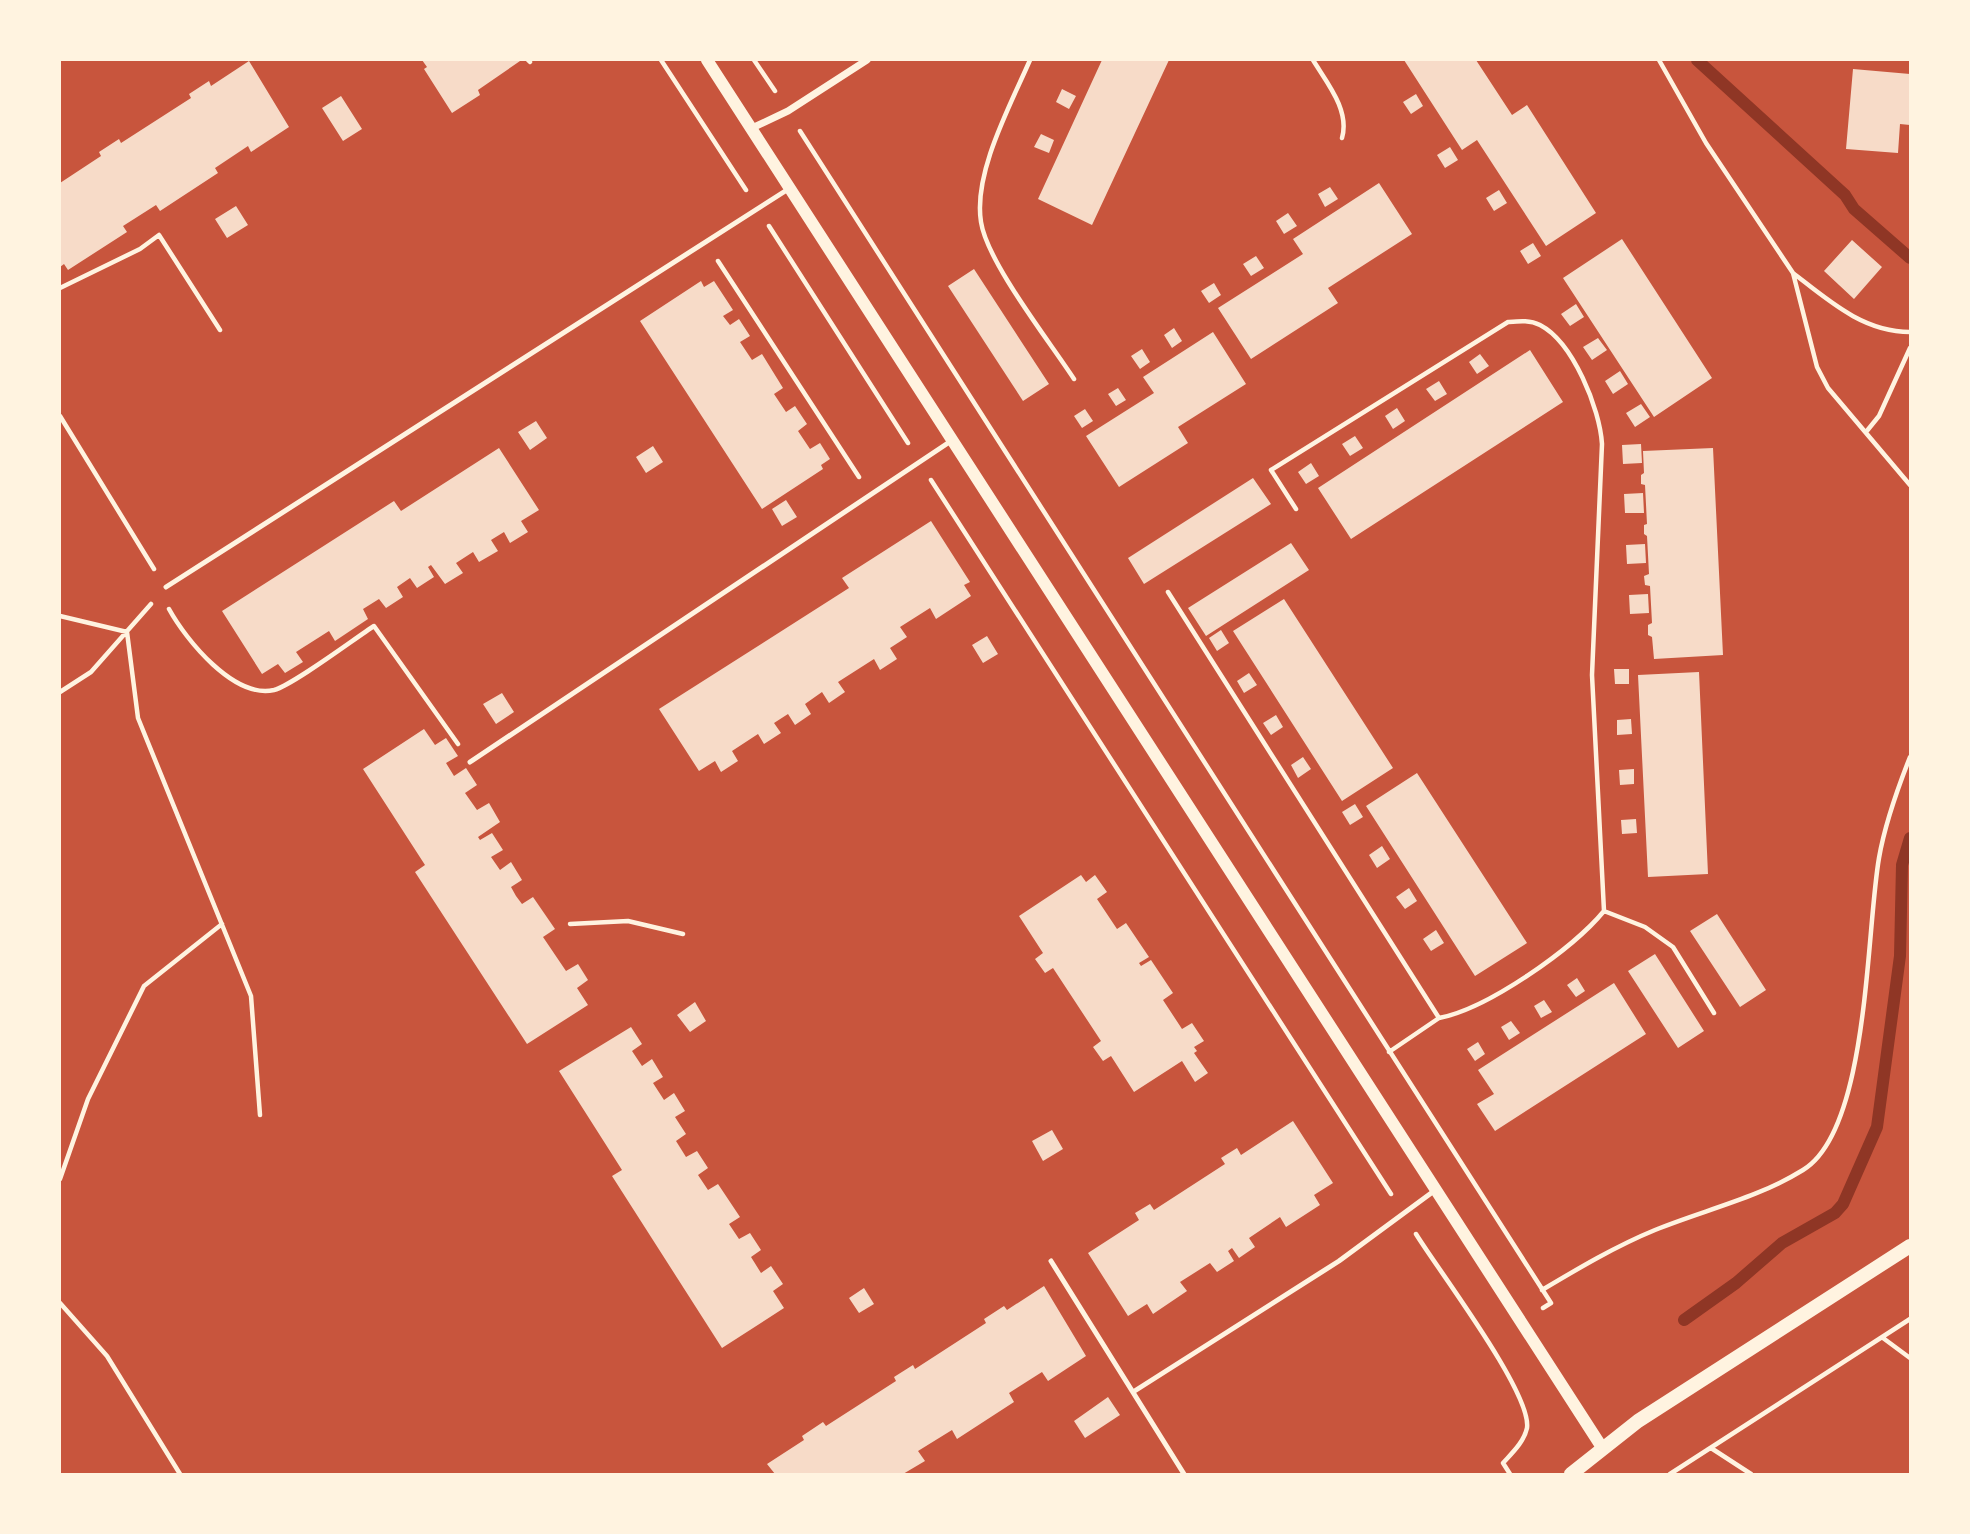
<svg xmlns="http://www.w3.org/2000/svg" width="1970" height="1534" font-family="'Public Sans',sans-serif">
<rect width="100%" height="100%" fill="#c8553d"/>
<g fill="none" stroke-linecap="round" stroke-linejoin="round">
<path stroke="#8f3625" stroke-width="12" d="M1697,60L1845,195L1854,209L1910,258
M1684,1320L1736,1283L1782,1243L1835,1213L1843,1204L1877,1127L1900,956L1902,865L1910,838"/>
</g>
<path fill="#f7dbc8" d="M422,60H519L520,61L478,90L480,95L452,113L424,69L427,67Z
M1102,60H1169L1092,225L1038,199Z
M1404,60H1476L1512,115L1527,105L1596,213L1546,246L1477,140L1462,150Z
M249,61L289,127L251,152L248,146L215,168L218,173L160,211L156,205L123,226L127,232L68,270L64,264L60,267V183L101,156L99,152L119,139L121,143L191,98L189,94L209,81L211,86Z
M1853,69L1910,74V125L1900,124L1898,153L1846,149Z
M1062,89L1076,96L1069,109L1056,102Z
M1416,94L1423,106L1411,114L1403,102Z
M341,96L362,129L343,141L322,108Z
M1041,134L1054,140L1049,153L1034,147Z
M1450,147L1458,160L1445,168L1437,155Z
M1379,183L1412,234L1328,288L1338,303L1251,359L1218,308L1303,254L1293,239Z
M1330,187L1338,199L1325,207L1318,194Z
M1499,190L1507,203L1494,211L1486,198Z
M236,206L248,225L227,238L215,219Z
M1288,213L1297,226L1284,234L1276,221Z
M1622,239L1712,378L1654,417L1563,278Z
M1852,240L1882,267L1854,299L1824,271Z
M1533,243L1541,256L1528,264L1520,251Z
M1256,256L1264,268L1251,276L1243,264Z
M974,269L1049,384L1023,401L948,286Z
M701,281L704,287L714,281L733,310L723,316L730,325L739,319L750,336L740,342L752,360L762,354L783,388L774,394L786,412L795,406L807,424L798,431L810,449L820,443L830,459L821,465L823,469L762,509L640,321Z
M1214,283L1221,295L1209,303L1201,291Z
M1576,304L1584,317L1570,326L1561,314Z
M1174,328L1182,341L1172,348L1164,335Z
M1213,332L1246,384L1178,427L1188,443L1119,487L1086,436L1154,393L1143,377Z
M1598,338L1607,350L1592,360L1583,347Z
M1142,349L1150,362L1140,369L1131,356Z
M1530,350L1563,402L1351,539L1318,488Z
M1480,354L1489,366L1477,374L1469,362Z
M1620,371L1628,384L1613,394L1605,381Z
M1439,381L1447,394L1435,401L1426,389Z
M1118,388L1126,400L1116,406L1108,394Z
M1641,404L1650,417L1635,427L1626,413Z
M1397,408L1405,421L1393,429L1385,416Z
M1085,409L1093,421L1082,428L1074,416Z
M536,421L547,438L530,450L518,432Z
M1355,436L1363,448L1350,456L1342,444Z
M1641,444L1642,463L1623,464L1622,445Z
M653,446L663,462L646,473L636,457Z
M499,448L539,510L521,521L528,532L510,543L504,532L491,540L498,551L479,562L473,552L456,563L463,573L445,584L431,565L428,567L434,577L417,588L410,578L397,587L403,597L386,608L379,599L363,609L368,619L335,641L329,631L296,652L303,662L285,673L278,664L262,674L222,611L394,501L401,511Z
M1713,448L1723,655L1654,659L1652,637L1648,635V625L1652,623L1650,586L1645,585L1644,576L1649,574L1647,536L1644,534V525L1647,524L1645,485L1641,484V475L1644,473L1643,451Z
M1311,463L1319,476L1306,484L1298,472Z
M1253,478L1271,504L1144,584L1128,558Z
M1643,493L1644,513H1625L1624,494Z
M786,500L797,517L782,526L772,509Z
M931,521L970,582L964,585L971,596L936,619L930,608L900,627L907,637L890,648L897,659L880,670L874,659L838,682L845,692L829,703L822,692L805,704L811,714L795,725L788,714L774,723L781,733L764,744L758,734L732,751L738,761L721,772L715,761L699,771L659,709L849,588L842,578Z
M1291,543L1309,570L1206,636L1188,608Z
M1645,544L1646,563L1627,564L1626,545Z
M1648,594L1649,613L1630,614L1629,595Z
M1284,599L1393,768L1342,801L1233,631Z
M1221,630L1229,643L1217,651L1209,638Z
M987,636L998,654L983,663L972,645Z
M1614,669H1629V684H1615Z
M1699,672L1708,874L1648,877L1638,675Z
M1249,673L1257,685L1244,693L1237,681Z
M502,693L514,712L496,724L483,704Z
M1276,715L1283,727L1271,735L1263,723Z
M1631,719L1632,734L1617,735V720Z
M424,729L435,745L446,738L458,756L446,763L454,776L466,768L477,785L465,793L477,810L489,803L500,822L478,837L480,840L492,833L503,850L491,857L500,870L511,862L522,880L511,887L516,896L522,904L533,897L555,929L543,937L566,971L578,964L588,980L577,988L588,1005L527,1044L415,872L425,865L363,769Z
M1303,757L1311,769L1298,778L1291,765Z
M1634,769V784L1620,785L1619,770Z
M1417,773L1527,943L1475,976L1366,806Z
M1355,804L1363,817L1350,825L1342,812Z
M1636,819L1637,833L1622,834L1621,820Z
M1382,846L1390,859L1377,868L1369,855Z
M1081,875L1086,882L1095,875L1107,892L1097,899L1117,929L1126,923L1149,957L1139,963L1141,966L1151,960L1173,993L1163,1000L1182,1029L1192,1023L1204,1041L1194,1047L1197,1051L1194,1053L1208,1073L1195,1082L1182,1061L1134,1092L1111,1056L1103,1061L1093,1047L1101,1041L1053,968L1045,973L1035,959L1043,953L1019,916Z
M1409,888L1417,901L1405,909L1396,897Z
M1717,914L1766,990L1740,1007L1690,931Z
M1436,930L1444,943L1431,951L1423,939Z
M1655,954L1704,1031L1678,1048L1628,971Z
M1577,978L1585,991L1576,997L1567,985Z
M1614,983L1646,1034L1495,1131L1477,1104L1494,1094L1478,1070Z
M1544,1000L1552,1012L1541,1018L1534,1006Z
M695,1002L706,1021L690,1032L677,1015Z
M1511,1021L1520,1033L1509,1040L1501,1027Z
M631,1027L642,1044L632,1051L642,1066L652,1059L663,1077L653,1083L664,1100L674,1093L685,1111L675,1117L686,1134L676,1141L686,1157L697,1151L708,1168L698,1175L708,1190L718,1184L740,1217L729,1224L739,1239L750,1233L761,1250L751,1257L761,1273L771,1266L783,1284L773,1291L784,1308L722,1348L612,1176L622,1170L559,1071Z
M1478,1042L1485,1054L1475,1061L1467,1049Z
M1293,1121L1333,1183L1314,1195L1320,1205L1286,1227L1280,1217L1249,1238L1255,1247L1239,1258L1232,1248L1228,1251L1234,1261L1217,1272L1210,1263L1180,1282L1187,1291L1153,1314L1147,1304L1128,1316L1088,1253L1139,1220L1135,1213L1150,1204L1154,1210L1225,1164L1221,1158L1237,1148L1241,1155Z
M1052,1130L1063,1149L1043,1161L1032,1141Z
M1044,1286L1086,1356L1048,1381L1042,1372L1009,1393L1014,1402L957,1439L952,1430L918,1451L925,1461L903,1474H775L767,1464L804,1440L802,1436L823,1422L826,1426L896,1381L894,1377L913,1365L915,1369L986,1323L984,1319L1004,1306L1007,1310Z
M864,1288L874,1304L859,1313L849,1298Z
M1108,1397L1120,1415L1085,1438L1074,1421Z"/>
<g fill="none" stroke-linecap="round" stroke-linejoin="round">
<path stroke="#fff3e0" stroke-width="4.5" d="M528,60L530,62
M661,60L746,190
M754,60L775,91
M1030,60C1011,104 973,173 981,222C987,262 1050,342 1074,379
M1313,60C1327,83 1350,110 1342,138
M1659,60L1706,143L1793,273L1817,367L1828,388L1910,485
M800,131L1551,1303L1543,1308
M769,226L908,443
M718,261L859,477
M1793,273C1828,300 1863,332 1910,332
M60,288L140,249L159,235L220,330
M60,416L154,569
M1866,432L1879,416L1910,348
M931,480L1391,1194
M1168,592L1439,1018C1487,1009 1573,949 1604,911L1592,675L1602,444C1600,409 1573,342 1540,325C1530,320 1520,321 1508,322L1271,470L1296,509
M169,609C186,640 234,699 274,690C293,685 354,639 374,626L458,744
M60,616L127,632L138,718L251,996L260,1115
M60,692L91,672L151,604
M1604,911L1645,927L1673,947L1714,1013
M570,924L628,921L683,934
M1389,1052L1439,1018
M60,1179L88,1099L144,986L222,924
M1416,1234C1438,1270 1532,1393 1527,1428C1524,1442 1512,1453 1503,1463L1510,1474
M1542,1290C1579,1268 1616,1246 1655,1230C1704,1210 1758,1198 1803,1170C1869,1130 1866,932 1879,858C1885,823 1897,790 1910,757
M60,1303L107,1356L180,1474
M1883,1338L1910,1358
M1711,1448L1751,1474
M1670,1474L1910,1319"/>
<path stroke="#fff3e0" stroke-width="5" d="M166,587L790,188
M470,762L951,441
M1051,1261L1184,1474
M1133,1392L1339,1261L1434,1191"/>
<path stroke="#fff3e0" stroke-width="7" d="M752,128L788,111L867,60"/>
<path stroke="#fff3e0" stroke-width="12" d="M707,60L1603,1449"/>
<path stroke="#fff3e0" stroke-width="14" d="M1571,1474L1638,1421L1910,1246"/>
</g>
<rect width="1970" height="1534" fill="none" stroke="#fff3e0" stroke-width="122"/>
</svg>
